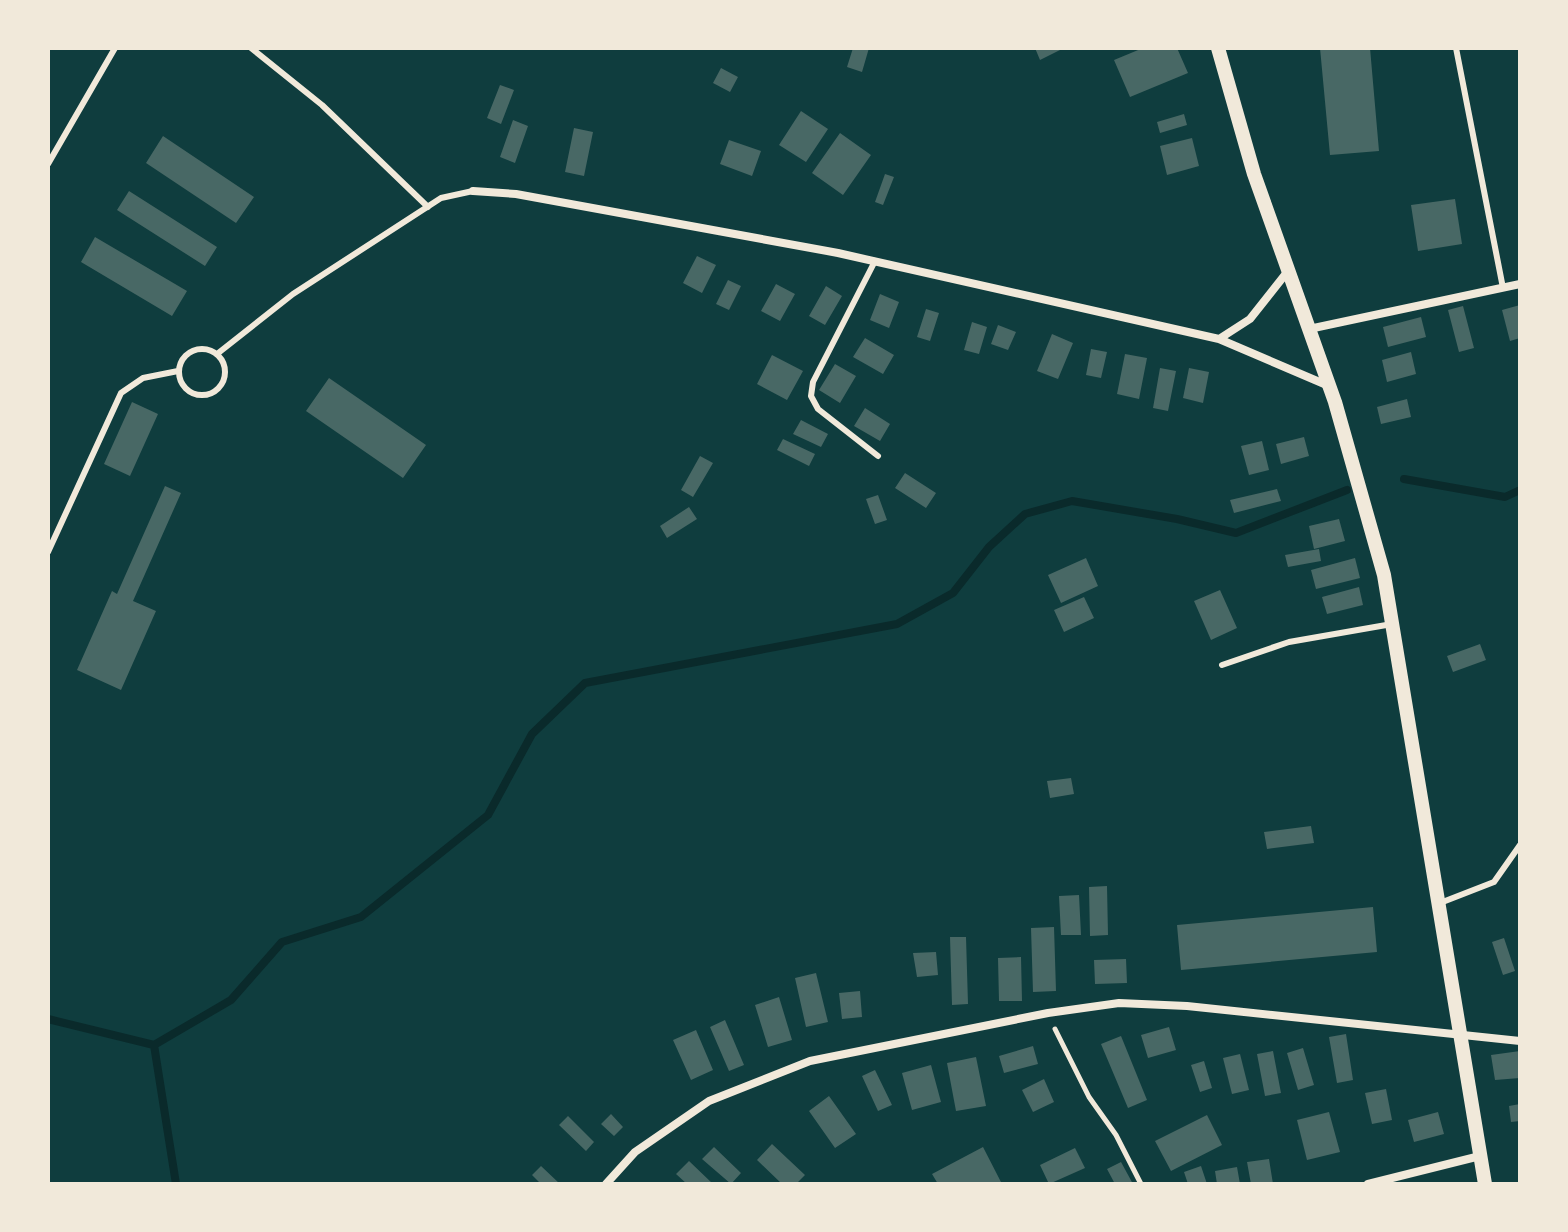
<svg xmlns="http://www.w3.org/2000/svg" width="1568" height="1232" font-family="'Zilla Slab',serif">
<rect width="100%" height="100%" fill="#0f3d3e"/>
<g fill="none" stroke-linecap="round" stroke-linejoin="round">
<path stroke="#0a2a2b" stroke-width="8" d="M1404,479L1505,497L1520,490
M48,1019L154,1045L231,1000L282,942L361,917L488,815L532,734L585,683L897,624L953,593L989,547L1025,514L1072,501L1177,519L1236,533L1347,490
M154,1045L176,1184"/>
</g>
<path fill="#486865" d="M853,48H869L862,72L847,67Z
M1035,48H1064L1040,60Z
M1143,48H1177L1188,73L1130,97L1114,60Z
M1320,48H1370L1379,151L1330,155Z
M721,68L738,77L730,92L713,83Z
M500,85L514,90L501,124L487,118Z
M801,111L828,129L806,162L779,145Z
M1184,114L1187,125L1160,133L1157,122Z
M513,120L528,126L515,163L500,157Z
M574,128L593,132L584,176L565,172Z
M840,133L871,155L843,195L812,173Z
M163,136L254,197L236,223L146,163Z
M1192,138L1199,166L1167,175L1160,146Z
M729,140L761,151L752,176L720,164Z
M885,174L894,177L883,205L875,202Z
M129,191L217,247L205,266L117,210Z
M1455,199L1462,244L1418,251L1411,205Z
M95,237L187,291L172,316L81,262Z
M697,256L716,265L702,293L683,283Z
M728,280L741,286L729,310L716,304Z
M776,284L795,294L780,321L761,311Z
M826,286L842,296L825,325L809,316Z
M880,294L899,302L889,328L870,320Z
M1520,305V338L1510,341L1502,310Z
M1463,306L1474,348L1459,352L1448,310Z
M926,309L939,313L930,341L917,337Z
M1421,317L1426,337L1388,347L1383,327Z
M972,322L987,327L979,354L964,350Z
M998,325L1016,332L1008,350L991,344Z
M1052,334L1073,343L1058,379L1037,371Z
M865,338L894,355L883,374L853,357Z
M1091,349L1107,352L1101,378L1086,375Z
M1411,352L1416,374L1387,382L1382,360Z
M1125,354L1147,358L1139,399L1117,394Z
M772,355L803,371L787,400L757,384Z
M835,364L856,376L840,403L819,390Z
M1160,368L1176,371L1168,411L1153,408Z
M1189,368L1209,372L1203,403L1183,398Z
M329,378L426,445L403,478L306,411Z
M1407,399L1411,417L1381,424L1377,407Z
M132,402L158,414L130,476L104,464Z
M865,408L890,424L880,441L854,426Z
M801,420L828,434L821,447L793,434Z
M1304,437L1309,456L1281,464L1276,444Z
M783,439L815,454L809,466L777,450Z
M1262,441L1269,470L1249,475L1241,446Z
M700,456L713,463L693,497L681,490Z
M905,473L936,493L926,508L895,488Z
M165,486L181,493L133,601L156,611L121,690L77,670L112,591L117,594Z
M1277,489L1281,501L1234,513L1230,500Z
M878,495L887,520L875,524L866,499Z
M689,507L697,519L667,538L660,526Z
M1339,519L1345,541L1314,549L1309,526Z
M1319,549L1321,561L1288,567L1285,555Z
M1086,558L1098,586L1061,603L1048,575Z
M1355,558L1360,578L1316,589L1311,570Z
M1359,587L1363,605L1327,614L1322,597Z
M1220,590L1237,628L1211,640L1194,601Z
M1084,597L1094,618L1064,632L1054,610Z
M1480,644L1486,660L1453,672L1447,656Z
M1071,778L1074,794L1050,798L1047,781Z
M1311,826L1314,843L1267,849L1264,832Z
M1107,886L1108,935L1090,936L1089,887Z
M1079,895L1081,935H1061L1059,896Z
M1373,907L1377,952L1181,970L1177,925Z
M1054,927L1056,991L1033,992L1031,928Z
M950,937H966L968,1004L952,1005Z
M1504,938L1515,971L1503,975L1492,942Z
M936,952L938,975L917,977L913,953Z
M1021,957L1022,1001H999L998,958Z
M1126,959L1127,983L1095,984L1094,960Z
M816,973L828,1022L806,1027L795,978Z
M860,991L862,1017L842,1019L839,993Z
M779,997L792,1040L768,1047L755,1005Z
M725,1020L744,1065L729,1071L710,1027Z
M1169,1027L1176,1050L1148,1058L1141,1035Z
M696,1030L713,1070L691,1080L673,1040Z
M1346,1034L1353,1080L1337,1083L1329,1037Z
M1121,1036L1147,1100L1128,1108L1101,1044Z
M1033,1046L1038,1064L1004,1073L999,1056Z
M1303,1048L1314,1085L1298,1090L1287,1053Z
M1273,1051L1281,1093L1265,1096L1257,1054Z
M1520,1051V1078L1495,1080L1491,1055Z
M1240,1054L1249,1090L1232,1094L1223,1058Z
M976,1057L986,1106L956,1111L947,1063Z
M1204,1061L1212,1088L1200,1092L1191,1065Z
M931,1065L941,1102L912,1110L902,1073Z
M875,1070L892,1105L878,1111L862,1076Z
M1044,1079L1054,1102L1033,1112L1022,1090Z
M1386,1089L1392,1120L1372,1124L1365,1093Z
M829,1096L856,1134L835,1148L809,1111Z
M1520,1104V1121L1511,1122L1509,1106Z
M1329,1112L1340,1152L1307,1160L1297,1120Z
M1438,1112L1444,1134L1414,1142L1408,1120Z
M611,1114L623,1127L614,1136L601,1124Z
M1207,1115L1222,1145L1171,1171L1155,1141Z
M568,1116L594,1142L586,1151L559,1125Z
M772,1144L805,1175L796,1184H782L757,1160Z
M714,1147L741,1173L731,1184L702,1159Z
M983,1147L1002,1184H938L932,1174Z
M1075,1148L1085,1168L1049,1184L1040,1165Z
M1269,1159L1273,1184H1251L1247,1162Z
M689,1161L713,1184H687L676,1174Z
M1121,1162L1133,1184H1115L1107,1169Z
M541,1166L560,1184H541L532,1175Z
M1201,1166L1207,1184H1188L1184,1172Z
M1237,1167L1240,1184H1217L1215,1171Z"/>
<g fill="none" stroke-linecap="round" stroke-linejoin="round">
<path stroke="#f1e9da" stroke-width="5" d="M1055,1029L1089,1097L1116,1135L1141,1184"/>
<path stroke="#f1e9da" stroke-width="6" d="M251,48L322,105L428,207
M1456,48L1503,288
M48,164L115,48
M875,261L813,382L811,396L818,409L878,456
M179 372a23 23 0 1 1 46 0a23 23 0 1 1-46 0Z
M217,354L293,294L441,198L473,191
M48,552L121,393L143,378L178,371
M1222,665L1289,642L1392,624
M1440,903L1494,882L1520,845"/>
<path stroke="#f1e9da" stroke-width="8" d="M473,191L516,194L838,253L1219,339L1329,386
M1309,329L1520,284
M1219,339L1250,319L1288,271
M606,1184L635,1152L709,1101L810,1061L1048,1013L1119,1003L1187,1006L1520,1041
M1368,1184L1480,1156"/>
<path stroke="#f1e9da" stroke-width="14" d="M1218,48L1254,174L1335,402L1384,575L1485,1184"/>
</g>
<rect width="1568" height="1232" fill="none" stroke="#f1e9da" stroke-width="100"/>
</svg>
